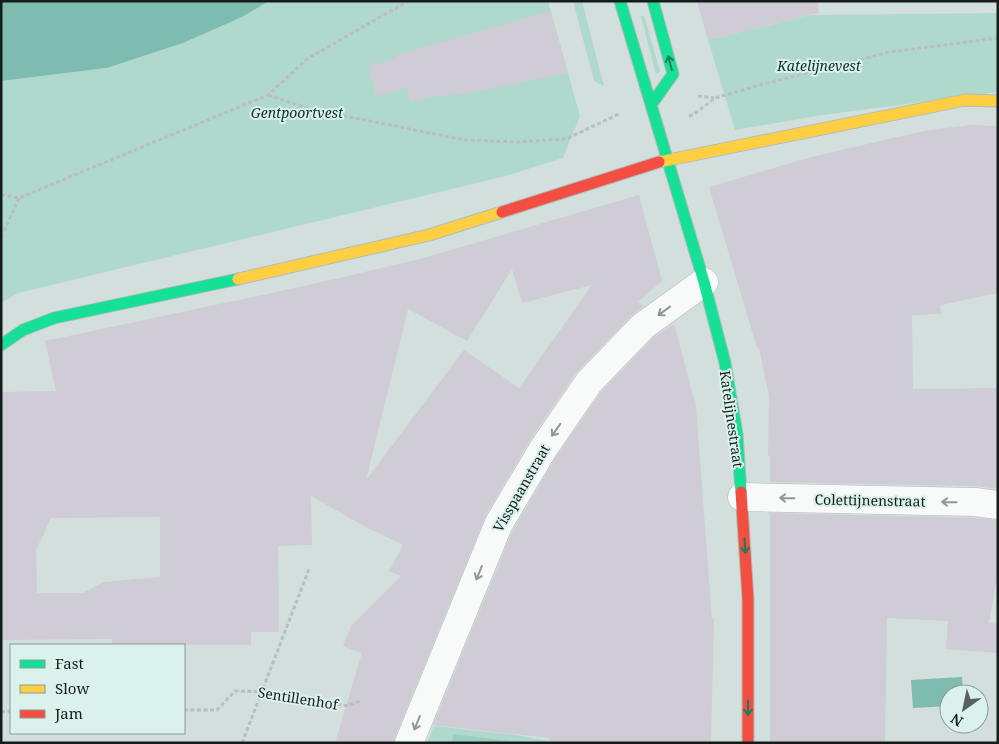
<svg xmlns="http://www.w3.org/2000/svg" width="999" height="744" font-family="'Noto Serif',serif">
<rect width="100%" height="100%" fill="#d3dfdc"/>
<path fill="#b0d9ce" d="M269,1H548L580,116L563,158L506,176L18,293L1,303V81L107,68L183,43L242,17Z
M573,1H582L604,86L594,81Z
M998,13V92L823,115L735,130L708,40L811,15Z
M644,15L660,71L657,74L655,71L642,20L641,17Z
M434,726L516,735L549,741V743H427Z"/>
<path fill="#9bcfc3" d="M453,734L526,743H452Z"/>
<path fill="#7dbcae" d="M1,1H269L242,17L183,43L107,68L1,81Z
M962,677L963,694H949V706L913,708L911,680Z"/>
<path fill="#cfccd5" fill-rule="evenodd" d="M697,1H818L819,13L708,40Z
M550,11L568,73L470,93L432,97L410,102L407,88L376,96L368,66L395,59L394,56Z
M970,125L998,126V293L940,305L941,314L912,315L913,389L998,388V489L975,486L770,482V456H768L769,396L759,348H757L709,187L808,158L884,140L929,130Z
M639,195L662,281L638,302L644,306L632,315L576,373L530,440L486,515L395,737L394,743H335L362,653L343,646L351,626L401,576L389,571L403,545L364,526L311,496L312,545L278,546L279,632H251V645H112V639L1,640V392L56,391L45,341L309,285L420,259ZM512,269L522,303L592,285L519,388L464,350L366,480L408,309L467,341ZM160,517V577L104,582L83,593H37L36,550L51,518Z
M672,325L675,327L696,407L712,619H714L711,742L549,743V738L433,725L513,530L556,457L601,392L653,338Z
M770,513L974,518L998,520V573L989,623L998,624V653L946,649L948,621L887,618L885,743H770Z"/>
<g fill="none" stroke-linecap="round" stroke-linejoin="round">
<g stroke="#b1bbb9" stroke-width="29">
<path id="street" d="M742,497L975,502L998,505
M409,743L499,523L543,449L589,382L643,326L704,282"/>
</g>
<g stroke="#b1bbb9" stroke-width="13">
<path id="fast" d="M620,1L704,282L725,363L737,434L741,492
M651,105L673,74L653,1
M1,345L23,330L54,318L238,279"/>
</g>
<g stroke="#b1bbb9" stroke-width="13">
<path id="slow" d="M659,162L965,100L998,101
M238,279L429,235L502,212"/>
</g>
<g stroke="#b1bbb9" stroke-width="13">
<path id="jam" d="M502,212L659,162
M741,492L748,599V743"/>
</g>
<path stroke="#babebd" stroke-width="3" stroke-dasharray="4 2.5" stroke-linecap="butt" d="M268,95L310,109L465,140L518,142L566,139L619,114
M698,96L714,98
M689,116L693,115L715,98L760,85L890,52L998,38
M1,195L19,198L268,95L307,59L408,1
M1,237L19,198
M184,710H217L235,691L271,692L348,706L360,701
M1,712L11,711
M242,743L309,569"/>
<use href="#street" stroke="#f8fafa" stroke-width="28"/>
<use href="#fast" stroke="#16e098" stroke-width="11"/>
<use href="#slow" stroke="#ffcf43" stroke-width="11"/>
<use href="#jam" stroke="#f24e42" stroke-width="11"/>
</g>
<defs><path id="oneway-shaft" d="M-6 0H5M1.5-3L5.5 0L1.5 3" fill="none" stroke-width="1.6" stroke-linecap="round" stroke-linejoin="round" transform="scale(1.25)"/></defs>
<g stroke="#167e5a">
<use href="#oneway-shaft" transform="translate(670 63) rotate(-105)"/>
<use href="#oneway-shaft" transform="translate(745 546) rotate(86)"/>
<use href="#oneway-shaft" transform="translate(748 708) rotate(90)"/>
</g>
<g stroke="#929796">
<use href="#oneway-shaft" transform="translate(664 311) rotate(144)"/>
<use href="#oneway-shaft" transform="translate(556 430) rotate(125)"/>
<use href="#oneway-shaft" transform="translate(787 498) rotate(-179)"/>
<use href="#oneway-shaft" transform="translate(949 502) rotate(-179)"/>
<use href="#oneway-shaft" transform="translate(479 573) rotate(112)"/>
<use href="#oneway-shaft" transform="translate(417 723) rotate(112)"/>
</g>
<g text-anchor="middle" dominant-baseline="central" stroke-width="4" stroke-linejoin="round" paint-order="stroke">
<g font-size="14" font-style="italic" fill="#063129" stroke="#dbf1eb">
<text x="819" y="65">Katelijnevest</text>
<text x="297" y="112">Gentpoortvest</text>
</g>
<g font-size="14" fill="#151d1b" stroke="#dbf1eb">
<text transform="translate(732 419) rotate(82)">Katelijnestraat</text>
<text transform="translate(521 488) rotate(-60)">Visspaanstraat</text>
<text transform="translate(870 500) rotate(1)">Colettijnenstraat</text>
<text transform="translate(298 698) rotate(9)">Sentillenhof</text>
</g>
</g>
<rect width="999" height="744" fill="none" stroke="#151d1b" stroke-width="5"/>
<rect x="10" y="644" width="175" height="90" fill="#dbf1eb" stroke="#8c9c98"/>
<rect x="20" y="660" width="25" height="8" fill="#16e098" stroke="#8c9c98"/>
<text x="55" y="669" font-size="15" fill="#151d1b">Fast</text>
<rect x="20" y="685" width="25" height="8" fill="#ffcf43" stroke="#8c9c98"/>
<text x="55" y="694" font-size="15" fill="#151d1b">Slow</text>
<rect x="20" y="710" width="25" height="8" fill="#f24e42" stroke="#8c9c98"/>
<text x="55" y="719" font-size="15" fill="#151d1b">Jam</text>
<g transform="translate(964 709) rotate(213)"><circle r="24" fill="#dbf1eb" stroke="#8c9c98"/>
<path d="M0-4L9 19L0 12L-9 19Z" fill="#58615f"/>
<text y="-8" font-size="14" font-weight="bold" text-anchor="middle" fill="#151d1b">N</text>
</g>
</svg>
